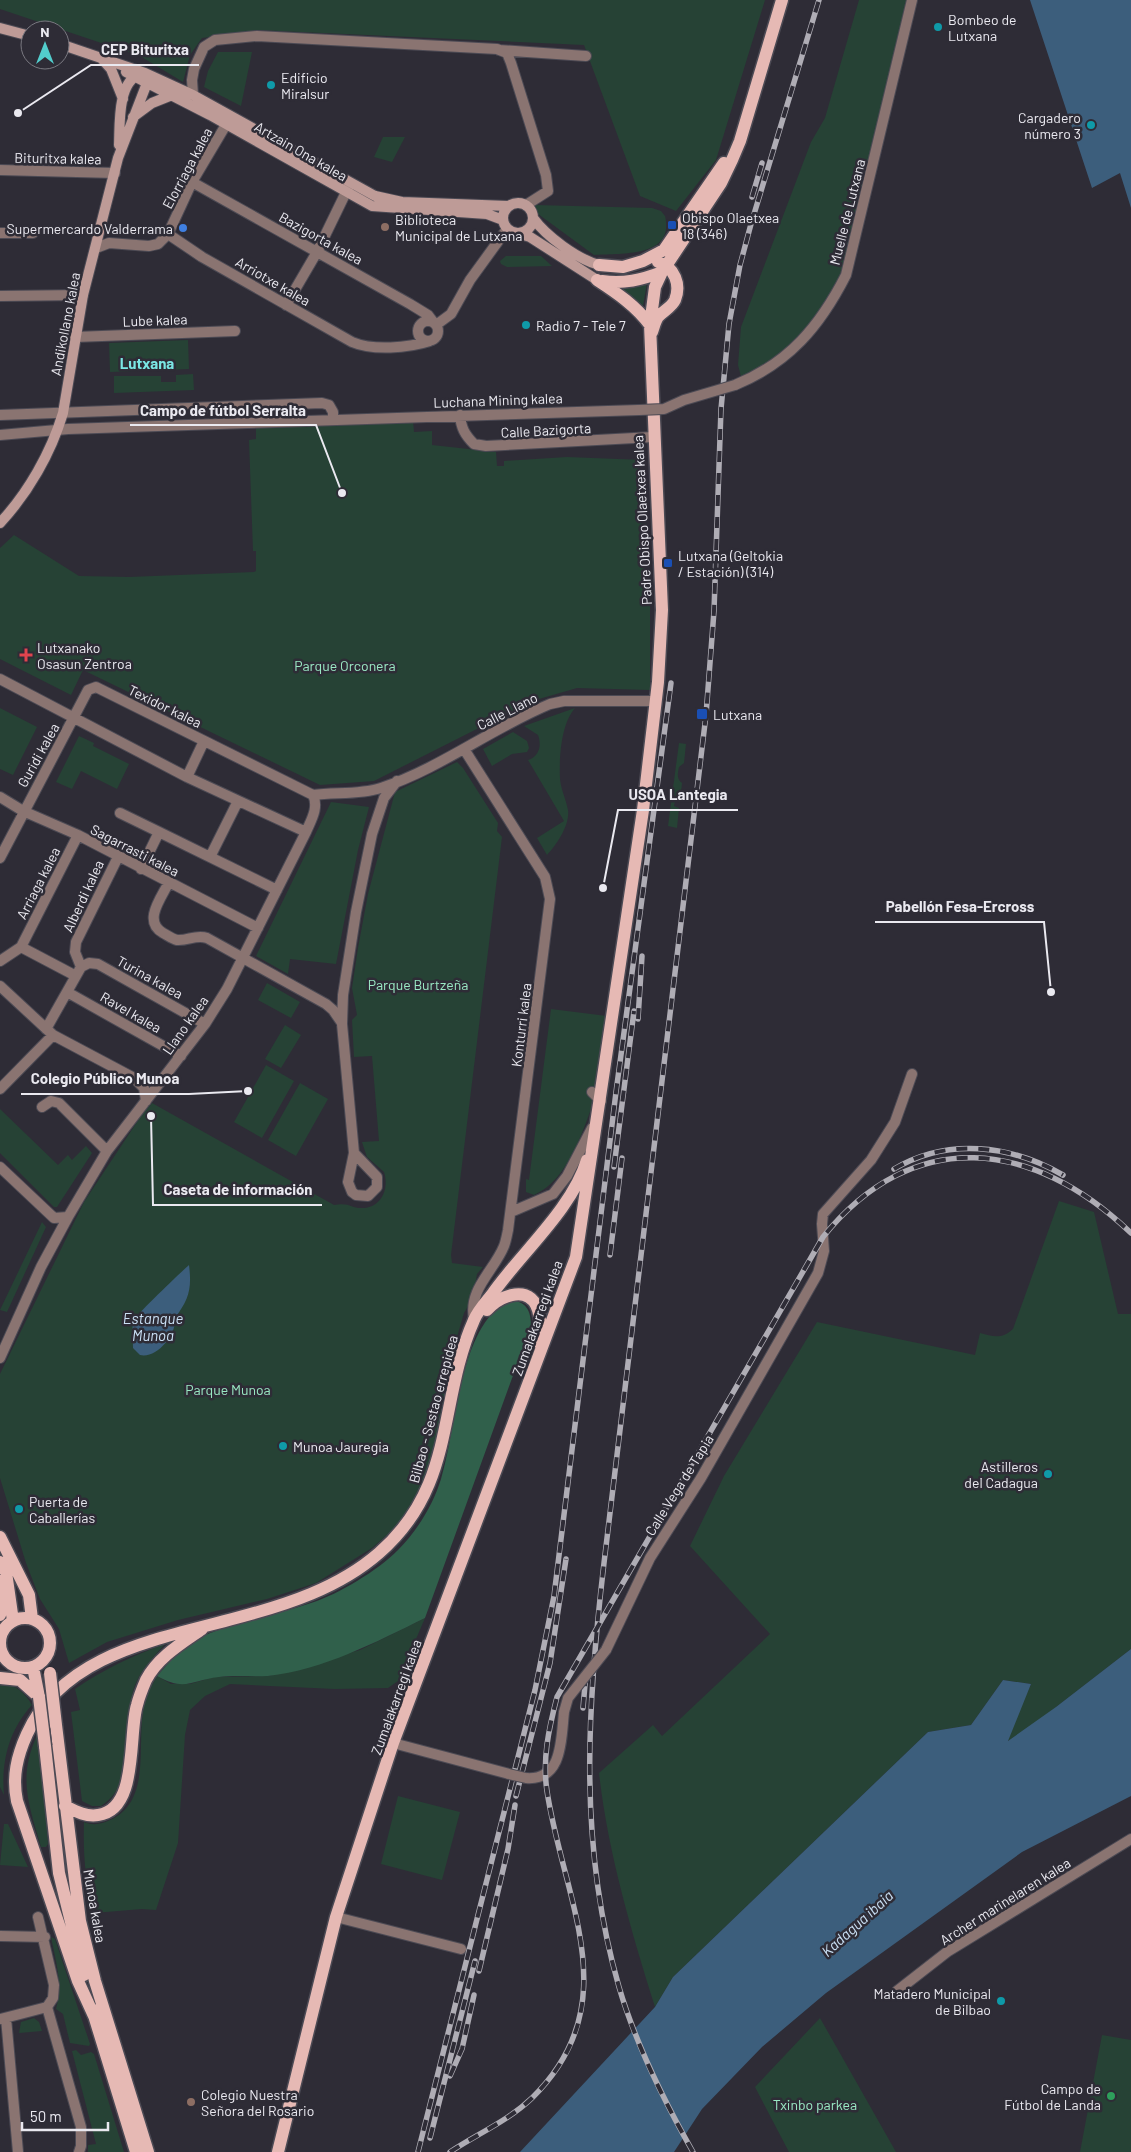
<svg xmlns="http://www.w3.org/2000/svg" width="1131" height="2152" font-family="Barlow,sans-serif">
<rect width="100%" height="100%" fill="#2e2c36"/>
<path fill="#264235" d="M0,0H765L716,160L676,211L640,196L584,45L257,30L202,38L190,55L183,82L140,56L0,9Z
M859,0H912L846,275L816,325L743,384L738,365L741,327L811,142L825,118Z
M218,52H252L241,106L204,87L208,71Z
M383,137H405L392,162L374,157Z
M535,205L652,208L661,211L665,216C675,258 621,253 594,255L534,211Z
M506,256H541L552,266L507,267L501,264L500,261Z
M647,283L643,306L612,286L630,288Z
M188,340L189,369L110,372L109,343Z
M193,374L194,390L114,393V376H161V382H176V375Z
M413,421L414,432L432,431V445L496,452L497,466H504V461L567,457L643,460L650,605V690L577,688L532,701L374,781L320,785L83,670L71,695L0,659V548L14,535L79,576L129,577L254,572L256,571V551H253L249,440L256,439V428Z
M0,708L37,727L13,775L0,769Z
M575,708C561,724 559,758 560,779C561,790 566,799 568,810C570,825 557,844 547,855L537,838L564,821L528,760C539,756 542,746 538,735L524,726Z
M513,732L527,741L529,748L527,752L512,754L492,766L483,749Z
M79,736L94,743L93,746L129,764L117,789L81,771L72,789L56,782Z
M679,743L686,744L684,763L679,767C678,772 676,779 682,783L680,801H675L674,806L679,808L677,828L668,826Z
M457,762L463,768L498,823L497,831L502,837L451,1255L452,1263L483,1267L477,1274L473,1298L464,1313L450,1361L439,1425L426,1476L409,1516L372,1548L316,1583L267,1599L178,1620L107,1642L69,1663L59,1629L40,1599L26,1563L0,1478V1374L84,1202L141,1116L152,1103L334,1205C351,1202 351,1209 364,1208C383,1206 389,1187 384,1172L367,1157L362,1142L379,1141L372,1056L354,1057L352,1020L357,1015L352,988L358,948L368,894L395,792Z
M331,802L369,807L358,850L336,964L290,959L288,974L256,956Z
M267,983L300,1002L291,1018L258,1000Z
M551,1009L607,1016L594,1101C582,1133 568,1180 534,1195L526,1192V1179L529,1180Z
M285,1025L301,1035L281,1068L265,1059Z
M266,1065L294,1081L262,1138L234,1122Z
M300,1083L328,1099L296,1156L268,1140Z
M0,1109L58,1165L68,1155L72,1160L86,1146L92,1153L57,1207H54L0,1153Z
M1059,1201L1094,1212L1118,1314H1131V1649L1024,1732L1006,1742L1031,1684L1003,1680L971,1725L928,1732L673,1977L655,2007C631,1930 608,1853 599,1773L653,1725L662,1736L770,1634L690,1546L724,1476L817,1322L975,1355L980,1333C994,1337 1002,1339 1013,1329Z
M42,1222L46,1227L7,1312L0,1310Z
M425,1618L398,1681L388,1688L335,1689L230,1684L205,1696L190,1710L185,1735L178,1843L156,1910L142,1909L94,1913C85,1882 83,1854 84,1822C94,1826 101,1824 110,1820C151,1802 137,1747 143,1712C145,1698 150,1688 157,1676L171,1684H190L214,1677L269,1676L360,1650Z
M165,1644C151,1660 136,1675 132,1696C125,1731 136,1784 101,1806H92L82,1801L71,1712L80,1710L75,1689C104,1669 132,1656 165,1644Z
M0,1684C16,1684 24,1692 32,1705C9,1730 1,1761 4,1795L0,1787Z
M39,1731L48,1844L46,1847H41C28,1802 17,1776 39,1731Z
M398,1796L460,1812L442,1880L381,1864Z
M4,1824H8L28,1867L0,1865Z
M51,1937L55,1939L90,2044L89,2046L70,2043L63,2014L56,2009C63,1984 56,1962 51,1937Z
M34,2018L39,2022L42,2031L19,2033L21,2022Z
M820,2018L896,2152H789L755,2087Z
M1102,2035L1131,2040V2152H1080Z
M76,2050L81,2055L91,2052L94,2054L124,2152H88V2145L96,2144L72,2051Z"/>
<path fill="#30604b" d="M509,1300C526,1301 531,1310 531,1326L425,1618C376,1642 323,1670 268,1676C252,1677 235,1675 219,1677C192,1680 185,1692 157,1676C169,1663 179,1648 195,1640C231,1622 273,1616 311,1603C339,1594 377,1571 398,1550C417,1531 433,1505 441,1479C457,1429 458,1327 509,1300Z"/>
<path fill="#3c5e7c" d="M1030,0H1131V208L1120,173L1092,188Z
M189,1265C192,1289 189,1299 175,1318C177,1334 157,1359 140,1355L133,1348C133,1339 131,1329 134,1320C136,1315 181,1272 189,1265Z
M1131,1649V1796L1022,1852L826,1993L762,2047L702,2109L674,2152H520L655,2007L673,1977L928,1732L971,1725L1003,1680L1031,1684L1008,1741L1056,1707Z"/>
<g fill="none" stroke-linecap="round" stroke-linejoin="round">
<g stroke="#4c4a54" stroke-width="12">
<path id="street" d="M499,50L586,56
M193,95L192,80L194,69L204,47L215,40L257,36L497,49L507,53L511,63L546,175L548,191L526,205
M0,170L115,173
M192,182L410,304L428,315L434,323
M0,233H33
M168,234L202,257L352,342C373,351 408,348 430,341
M96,248L109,243L149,246L158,244L168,234L192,182L230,118
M0,296L83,295
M286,305L317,252L350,184
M418 331a10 10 0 1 1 20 0a10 10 0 1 1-20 0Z
M436,325L451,314L470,280L507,229
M75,337L235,331
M735,385C789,363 820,326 846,275L912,0
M0,415L322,403L329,405L333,412V420
M460,415C461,428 465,435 474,444L486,446L653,437
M0,435L68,429L639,410
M0,679L187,777L306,832
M464,749L545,877L550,899L508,1230C507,1235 506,1241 504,1246C494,1271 468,1289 474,1319
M187,777L204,741
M313,795C336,792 359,795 381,788C441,768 492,728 550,704L564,701H656
M0,797L23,811L78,835L258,928
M120,813L159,832
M210,857L238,801
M0,858L88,690L96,687L313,795
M141,869L159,832L277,890
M169,882C162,897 142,921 163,933C167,935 172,939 177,940C188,941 196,934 207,938L326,1004L333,1010L342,1023
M21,947L76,976
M0,961L21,947L78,835
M81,967L89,963L98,964L205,1024
M0,986L53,1035L134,1078L144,1088L146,1101
M67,992L181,1056
M46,1029L81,967L75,952L76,942L118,857
M0,1089L53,1035
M592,1092L601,1101
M42,1107L51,1101L59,1103L107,1151
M354,1153L377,1177V1187L368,1196L356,1195L352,1192L348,1182L354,1153L342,1024L343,995L356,912L372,834L384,798L397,781
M0,1167L54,1218L68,1217
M511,1212L553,1194L567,1176L592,1128
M0,1358L41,1267L68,1217L107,1151L205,1024L227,989L306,832C311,820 319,808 313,795
M606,1650L650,1558L701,1478L818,1273L824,1251L822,1224L823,1214L871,1160L895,1122L912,1074
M393,1743L509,1774
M526,1778C563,1781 561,1739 564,1712
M38,1917L54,1985L53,1998L47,2007
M336,1917L461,1949
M0,1936L45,1937
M897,1991L947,1952L1131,1839
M47,2007L81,2127V2146L79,2152
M6,2018L18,2152
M1,2019L47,2007"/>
</g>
<g stroke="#4c4a54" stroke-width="12">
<path id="secondary" d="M0,28L30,36
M60,44L145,73L193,95L375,196L402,202L508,206
M102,59L111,69L123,99
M126,72L210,115L372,206L487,214L503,220
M133,117L152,103L172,95
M119,145C120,125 117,82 140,74
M503 218a15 15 0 1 1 30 0a15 15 0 1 1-30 0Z
M533,218C546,236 577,259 599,265
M517,233L530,237L597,280
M0,523C28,493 51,453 63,413L83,295L118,158L147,83"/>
</g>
<g stroke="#4c4a54" stroke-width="15">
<path id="primary" d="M599,265L623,267L643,261L664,250L724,163
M597,280C617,293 636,306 650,325
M602,281C624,284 641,280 662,272
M652,332C654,327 655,321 658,317C663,311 672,307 675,300C681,285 675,267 658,262
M487,1310C498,1298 525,1284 536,1305C542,1316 540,1332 540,1344
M0,1537L29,1595L32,1619
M0,1562L6,1572L13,1621
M0,1615L2,1606L1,1581
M0 1643a25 25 0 1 1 50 0a25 25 0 1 1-50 0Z
M33,1667L39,1697
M0,1678L20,1680L39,1697
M56,1725L80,1921L95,1981L148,2152
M45,1746L59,1873L84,1975
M65,1806C75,1811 86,1817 98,1815C139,1810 128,1734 137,1705C139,1697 143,1687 146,1680C158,1657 182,1643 202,1629
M92,2009L136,2152
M94,2016L78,1981L17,1801C12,1777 17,1756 27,1734C63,1653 160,1639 236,1618C286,1605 339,1588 379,1553C457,1485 437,1403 474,1320C478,1310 487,1301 493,1293C522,1252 572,1209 587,1160
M278,2152L336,1917L393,1743L576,1257L643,810L658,682L662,610L650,325L655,287L662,272L721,183L732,160L740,141L782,0"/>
</g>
<use href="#street" stroke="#8a7471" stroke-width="10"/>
<use href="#secondary" stroke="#be9b97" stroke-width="10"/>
<use href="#primary" stroke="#e6b9b4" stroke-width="12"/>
<g stroke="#afadb5" stroke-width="5.5">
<path id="rail" d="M752,197L762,163
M638,1019L642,956
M614,1167L634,1011
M894,1169C948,1137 1011,1145 1063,1175
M610,1255L622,1158
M583,1708L586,1673
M516,1796L550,1663L566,1559
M479,1971L508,1849L515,1805
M450,2076L462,2049L474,1995
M430,2138L475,1961
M418,2152L535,1690L554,1596L616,1092L671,683
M450,2152C477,2134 508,2121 532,2098C629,2003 563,1900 547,1791C542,1759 549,1728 557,1697L823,1237C913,1125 1033,1139 1131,1233
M693,2152C663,2099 636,2045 619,1987C578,1845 587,1707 604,1563L706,715L714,611L721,409L729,324L740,265L751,224L819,0"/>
</g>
<use href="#rail" stroke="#2e2c36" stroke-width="4" stroke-dasharray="11" stroke-linecap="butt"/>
<g stroke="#4c4a54" stroke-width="12" stroke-linecap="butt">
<path id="street-bridge" d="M639,410L664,409L684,400L735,385
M564,1712L568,1698L606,1650
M509,1774L526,1778"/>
</g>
<g stroke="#4c4a54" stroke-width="15" stroke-linecap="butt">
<path id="primary-bridge" d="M50,1673L56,1725
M39,1697L45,1746"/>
</g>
<use href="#street-bridge" stroke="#8a7471" stroke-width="10"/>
<use href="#primary-bridge" stroke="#e6b9b4" stroke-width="12"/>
</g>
<g fill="#0f9aa8" stroke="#2e2c36" stroke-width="2">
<circle cx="938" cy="27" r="5"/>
<circle cx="271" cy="85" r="5"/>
<circle cx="1091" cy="125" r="5"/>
<circle cx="526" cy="325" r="5"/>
<circle cx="283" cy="1446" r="5"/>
<circle cx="1048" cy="1474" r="5"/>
<circle cx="19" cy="1509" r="5"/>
<circle cx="1001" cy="2001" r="5"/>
</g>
<g fill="#1a4fb4" stroke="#2e2c36" stroke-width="2">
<rect x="667" y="220" width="10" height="10" rx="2.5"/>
<rect x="663" y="558" width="10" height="10" rx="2.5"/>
<rect x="696" y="708" width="12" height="12" rx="2.5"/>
</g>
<g fill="#8d6e63" stroke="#2e2c36" stroke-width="2">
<circle cx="385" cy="227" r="5"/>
<circle cx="191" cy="2102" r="5"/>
</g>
<circle fill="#3f7fe0" stroke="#2e2c36" stroke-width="2" cx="183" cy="228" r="5"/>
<path fill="#e0444e" stroke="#2e2c36" stroke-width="2" d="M23.5 647.5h5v5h5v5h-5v5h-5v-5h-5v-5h5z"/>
<circle fill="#2e9e5b" stroke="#2e2c36" stroke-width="2" cx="1111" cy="2096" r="5"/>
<g text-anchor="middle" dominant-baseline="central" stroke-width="5" stroke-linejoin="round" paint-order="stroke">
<g font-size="14" fill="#eae9f0" stroke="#2e2c36" text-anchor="start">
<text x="948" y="19">Bombeo de<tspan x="948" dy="16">Lutxana</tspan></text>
<text x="281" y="77">Edificio<tspan x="281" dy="16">Miralsur</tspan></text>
<text x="1081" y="117" text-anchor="end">Cargadero<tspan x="1081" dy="16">número 3</tspan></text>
<text x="682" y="217">Obispo Olaetxea<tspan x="682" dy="16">18 (346)</tspan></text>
<text x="395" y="219">Biblioteca<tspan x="395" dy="16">Municipal de Lutxana</tspan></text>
<text x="173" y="228" text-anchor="end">Supermercardo Valderrama</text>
<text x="536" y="325">Radio 7 - Tele 7</text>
<text x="678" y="555">Lutxana (Geltokia<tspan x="678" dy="16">/ Estación) (314)</tspan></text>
<text x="37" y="647">Lutxanako<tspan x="37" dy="16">Osasun Zentroa</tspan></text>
<text x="713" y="714">Lutxana</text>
<text x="293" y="1446">Munoa Jauregia</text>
<text x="1038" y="1466" text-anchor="end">Astilleros<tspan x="1038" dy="16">del Cadagua</tspan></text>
<text x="29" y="1501">Puerta de<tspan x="29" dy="16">Caballerías</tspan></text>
<text x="991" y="1993" text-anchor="end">Matadero Municipal<tspan x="991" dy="16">de Bilbao</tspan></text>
<text x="1101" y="2088" text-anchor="end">Campo de<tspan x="1101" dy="16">Fútbol de Landa</tspan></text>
<text x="201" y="2094">Colegio Nuestra<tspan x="201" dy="16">Señora del Rosario</tspan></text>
</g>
<g font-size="14" fill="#eae9f0" stroke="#2e2c36">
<text transform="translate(301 151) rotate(30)">Artzain Ona kalea</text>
<text transform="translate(58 158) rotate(1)">Bituritxa kalea</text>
<text transform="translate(187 168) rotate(-62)">Elorriaga kalea</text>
<text transform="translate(847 212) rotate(-76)">Muelle de Lutxana</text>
<text transform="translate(321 238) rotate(29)">Bazigorta kalea</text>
<text transform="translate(273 281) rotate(30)">Arriotxe kalea</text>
<text transform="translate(155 320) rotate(-2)">Lube kalea</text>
<text transform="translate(65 324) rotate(-79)">Andikollano kalea</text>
<text transform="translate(498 400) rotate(-2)">Luchana Mining kalea</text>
<text transform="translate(546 430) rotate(-3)">Calle Bazigorta</text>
<text transform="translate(642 520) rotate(-93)">Padre Obispo Olaetxea kalea</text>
<text transform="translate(165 706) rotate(26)">Texidor kalea</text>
<text transform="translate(507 711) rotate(-27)">Calle Llano</text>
<text transform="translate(38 755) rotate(-61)">Guridi kalea</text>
<text transform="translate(135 850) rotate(27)">Sagarrasti kalea</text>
<text transform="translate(38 883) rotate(-63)">Arriaga kalea</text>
<text transform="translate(83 896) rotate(-65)">Alberdi kalea</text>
<text transform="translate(150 977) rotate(29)">Turina kalea</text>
<text transform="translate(131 1012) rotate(30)">Ravel kalea</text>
<text transform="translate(185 1025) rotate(-55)">Llano kalea</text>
<text transform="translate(521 1025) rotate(-83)">Konturri kalea</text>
<text transform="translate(537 1318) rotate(-70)">Zumalakarregi kalea</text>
<text transform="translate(433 1409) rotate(-75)">Bilbao - Sestao errepidea</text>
<text transform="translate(679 1485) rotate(-58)">Calle Vega de Tapia</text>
<text transform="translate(396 1697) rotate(-70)">Zumalakarregi kalea</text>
<text transform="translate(1005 1901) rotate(-32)">Archer marinelaren kalea</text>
<text transform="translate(95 1906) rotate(80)">Munoa kalea</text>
</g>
<g font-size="14" fill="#9ae9c4" stroke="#2e2c36">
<text x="345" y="665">Parque Orconera</text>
<text x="418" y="984">Parque Burtzeña</text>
<text x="228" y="1389">Parque Munoa</text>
<text x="815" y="2104">Txinbo parkea</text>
</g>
<g font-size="15" font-weight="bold" fill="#7ae6e4" stroke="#2e2c36">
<text x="147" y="363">Lutxana</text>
</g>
<g font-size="15" font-style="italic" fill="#cae0f5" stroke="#2e2c36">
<text x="153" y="1318">Estanque<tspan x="153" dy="17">Munoa</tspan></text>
<text transform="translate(857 1923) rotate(-42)">Kadagua ibaia</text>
</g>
</g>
<path fill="none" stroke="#eae9f0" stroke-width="2" d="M18 113L91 65H199M342 493L316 425H130M603 888L618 810H738M1051 992L1044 922H875M248 1091L189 1094H21M151 1116L153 1205H322"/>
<g fill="#eae9f0" stroke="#2e2c36" stroke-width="2">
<circle cx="18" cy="113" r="5"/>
<circle cx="342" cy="493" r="5"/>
<circle cx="603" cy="888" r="5"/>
<circle cx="1051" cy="992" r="5"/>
<circle cx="248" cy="1091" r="5"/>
<circle cx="151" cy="1116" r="5"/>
</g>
<g font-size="15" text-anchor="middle" font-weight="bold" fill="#eae9f0" stroke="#2e2c36" stroke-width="5" stroke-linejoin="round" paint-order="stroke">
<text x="145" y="55">CEP Bituritxa</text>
<text x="223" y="416">Campo de fútbol Serralta</text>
<text x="678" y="800">USOA Lantegia</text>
<text x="960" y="912">Pabellón Fesa-Ercross</text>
<text x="105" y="1084">Colegio Público Munoa</text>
<text x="238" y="1195">Caseta de información</text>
</g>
<g transform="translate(45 45)"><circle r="24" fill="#2e2c36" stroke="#797880"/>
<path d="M0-4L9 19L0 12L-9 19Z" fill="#52cdcc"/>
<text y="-8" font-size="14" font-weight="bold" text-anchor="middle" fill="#eae9f0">N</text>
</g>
<path d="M22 2122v8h86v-8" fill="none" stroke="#eae9f0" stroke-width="2.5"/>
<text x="30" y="2122" font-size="15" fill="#eae9f0" stroke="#2e2c36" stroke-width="4" paint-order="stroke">50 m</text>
</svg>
